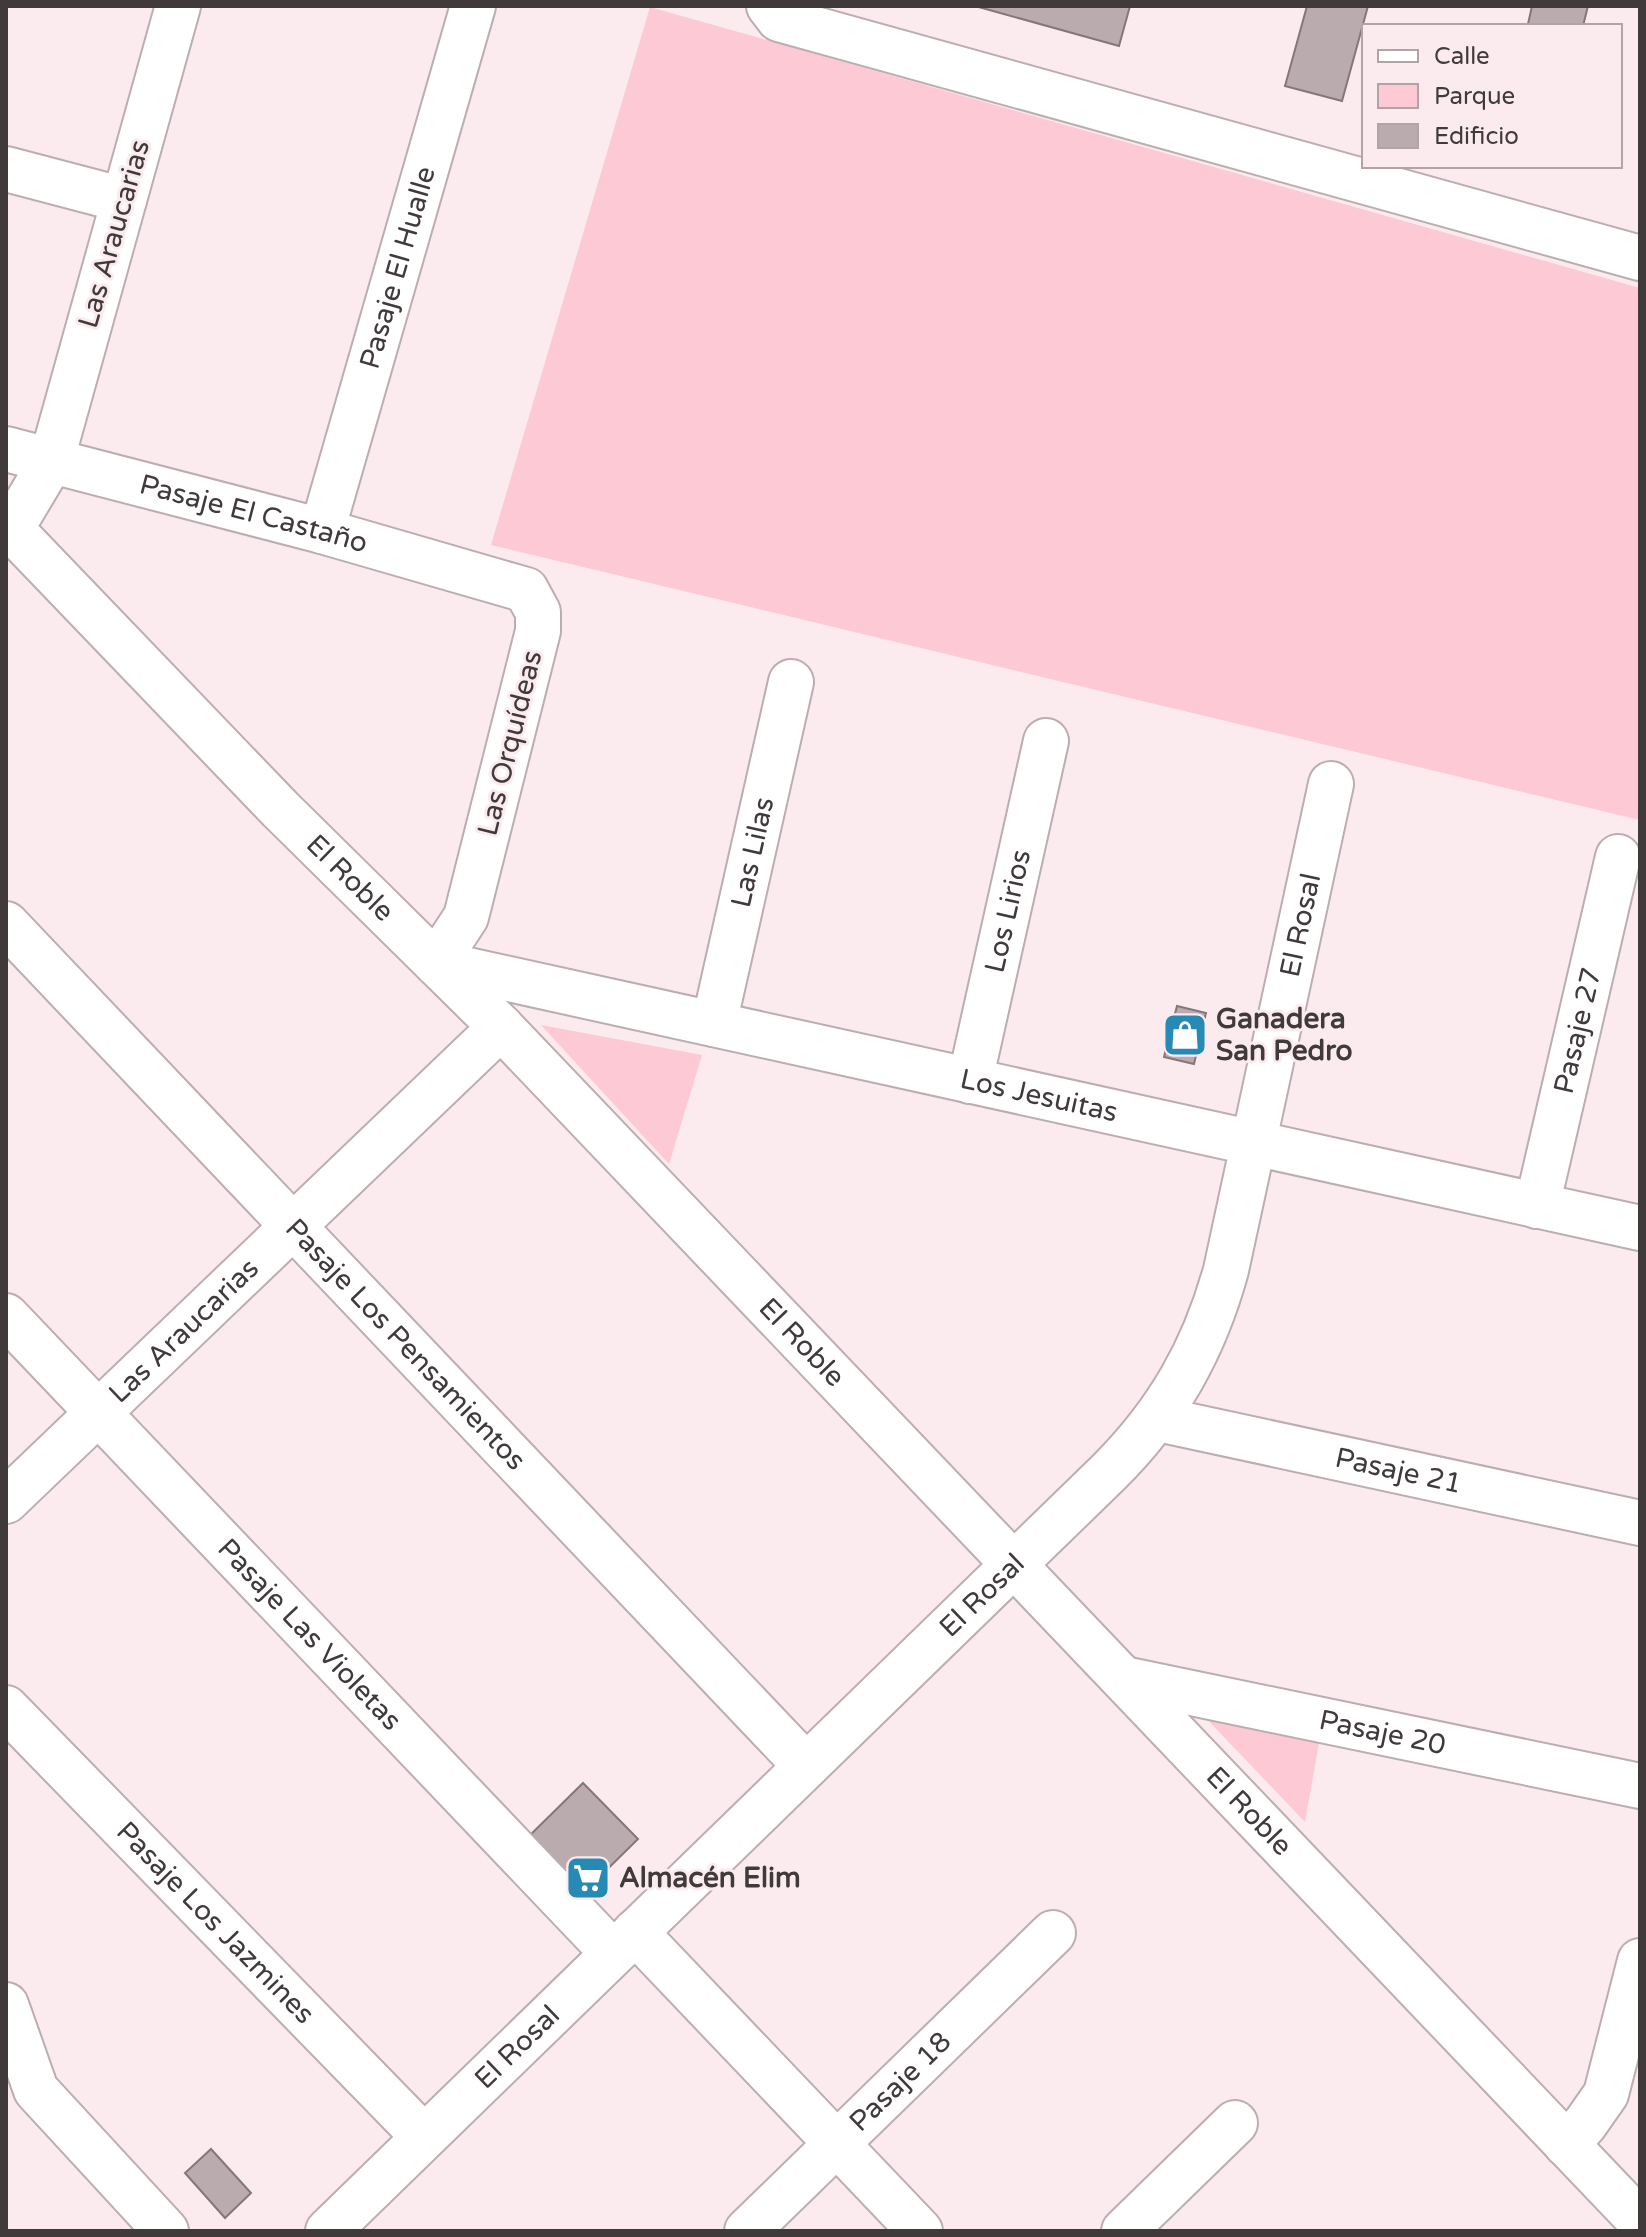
<svg xmlns="http://www.w3.org/2000/svg" width="1646" height="2237" font-family="'Varela Round',sans-serif">
<rect width="100%" height="100%" fill="#fbebee"/>
<path fill="#fcc9d4" d="M650,7L1640,288V820L491,545Z
M541,1025L702,1055L669,1164Z
M1202,1714L1320,1737L1305,1822Z"/>
<path fill="#baabae" stroke="#847679" stroke-width="2" d="M975,6H1130L1119,46Z
M1307,6H1368L1342,101L1285,86Z
M1532,6H1588L1583,26L1528,24Z
M1177,1006L1206,1013L1194,1064L1164,1057Z
M583,1783L638,1839L573,1903L518,1847Z
M211,2149L251,2193L225,2218L185,2173Z"/>
<g fill="none" stroke-linecap="round" stroke-linejoin="round">
<g stroke="#bcadb0" stroke-width="48">
<g id="street">
<path id="s1" d="M178,6L51,462L11,529L280,809L501,1027L1640,2221"/>
<path d="M769,6L779,19L1640,258"/>
<path d="M6,169L124,200"/>
<path id="s2" d="M6,449L322,531L526,590L538,612V631L466,917L436,963L1640,1228"/>
<path id="s3" d="M322,531L473,6"/>
<path id="s4" d="M6,924L806,1766"/>
<path id="s5" d="M714,1024L791,682"/>
<path id="s6" d="M970,1081L1046,741"/>
<path id="s7" d="M1537,1206L1618,857"/>
<path id="s8" d="M6,1316L613,1953"/>
<path id="s9" d="M1158,1419L1640,1523"/>
<path id="s10" d="M6,1501L501,1027"/>
<path id="s11" d="M1124,1679L1640,1786"/>
<path id="s12" d="M6,1708L424,2137"/>
<path d="M635,1932L920,2231"/>
<path d="M6,2005L36,2090L166,2231"/>
<path d="M1566,2144L1585,2124L1606,2094L1640,1961"/>
<path id="s13" d="M328,2231L1109,1472C1168,1413 1204,1350 1226,1270L1331,784"/>
<path id="s14" d="M747,2231L1053,1933"/>
<path d="M1124,2231L1235,2123"/>
</g>
</g>
<use href="#street" stroke="#fff" stroke-width="44"/>
</g>
<defs>
<g id="shop-square" transform="scale(2.3)"><rect x="-9" y="-9" width="18" height="18" rx="4" fill="#278ab4" stroke="#fbebee"/><path d="M-5-2.5h2.3a2.7 3.5 0 0 1 5.4 0H5L5.5 6h-11ZM-1.5-2.5h3a1.5 2.3 0 0 0-3 0Z" fill="#fff"/></g>
<g id="supermarket-square" transform="scale(2.3)"><rect x="-9" y="-9" width="18" height="18" rx="4" fill="#278ab4" stroke="#fbebee"/><path d="M-6-5.5h2.5l.6 2H6L4.5 2H-2.5L-4.4-4H-6ZM-1.5 3.2a1.3 1.3 0 1 0 .1 0ZM3 3.2a1.3 1.3 0 1 0 .1 0Z" fill="#fff"/></g>
</defs>
<g fill-rule="evenodd">
<use href="#shop-square" x="1185" y="1035"/>
<use href="#supermarket-square" x="588" y="1878"/>
</g>
<g text-anchor="middle" dominant-baseline="central" stroke-width="6" stroke-linejoin="round" paint-order="stroke">
<g font-size="28" fill="#403a3b" stroke="#fbebee">
<text transform="translate(114 234) rotate(-74)">Las Araucarias</text>
<text stroke="none"><textPath href="#s3" startOffset="274">Pasaje El Hualle</textPath></text>
<text stroke="none"><textPath href="#s2" startOffset="256">Pasaje El Castaño</textPath></text>
<text transform="translate(510 743) rotate(-76)">Las Orquídeas</text>
<text stroke="none"><textPath href="#s5" startOffset="176">Las Lilas</textPath></text>
<text stroke="none"><textPath href="#s1" startOffset="1038">El Roble</textPath></text>
<text stroke="none"><textPath href="#s6" startOffset="174">Los Lirios</textPath></text>
<text stroke="none"><textPath href="#s13" startOffset="1678">El Rosal</textPath></text>
<text stroke="none"><textPath href="#s7" startOffset="180">Pasaje 27</textPath></text>
<text stroke="none"><textPath href="#s2" startOffset="1550">Los Jesuitas</textPath></text>
<text stroke="none"><textPath href="#s10" startOffset="246">Las Araucarias</textPath></text>
<text stroke="none"><textPath href="#s1" startOffset="1686">El Roble</textPath></text>
<text stroke="none"><textPath href="#s4" startOffset="580">Pasaje Los Pensamientos</textPath></text>
<text stroke="none"><textPath href="#s9" startOffset="246">Pasaje 21</textPath></text>
<text stroke="none"><textPath href="#s13" startOffset="912">El Rosal</textPath></text>
<text stroke="none"><textPath href="#s8" startOffset="440">Pasaje Las Violetas</textPath></text>
<text stroke="none"><textPath href="#s11" startOffset="264">Pasaje 20</textPath></text>
<text stroke="none"><textPath href="#s1" startOffset="2334">El Roble</textPath></text>
<text stroke="none"><textPath href="#s12" startOffset="300">Pasaje Los Jazmines</textPath></text>
<text stroke="none"><textPath href="#s13" startOffset="264">El Rosal</textPath></text>
<text stroke="none"><textPath href="#s14" startOffset="214">Pasaje 18</textPath></text>
</g>
<g font-size="28" font-weight="bold" fill="#403a3b" stroke="#fbebee" text-anchor="start">
<text x="1216" y="1019">Ganadera<tspan x="1216" dy="32">San Pedro</tspan></text>
<text x="619" y="1878">Almacén Elim</text>
</g>
</g>
<rect width="1646" height="2237" fill="none" stroke="#403a3b" stroke-width="16"/>
<rect x="1362" y="24" width="260" height="144" fill="#fbebee" stroke="#b0a4a6" stroke-width="2"/>
<rect x="1378" y="50" width="40" height="12" fill="#ffffff" stroke="#b0a4a6" stroke-width="2"/>
<text x="1434" y="64" font-size="24" fill="#403a3b">Calle</text>
<rect x="1378" y="84" width="40" height="24" fill="#fcc9d4" stroke="#b0a4a6" stroke-width="2"/>
<text x="1434" y="104" font-size="24" fill="#403a3b">Parque</text>
<rect x="1378" y="124" width="40" height="24" fill="#baabae" stroke="#b0a4a6" stroke-width="2"/>
<text x="1434" y="144" font-size="24" fill="#403a3b">Edificio</text>
</svg>
